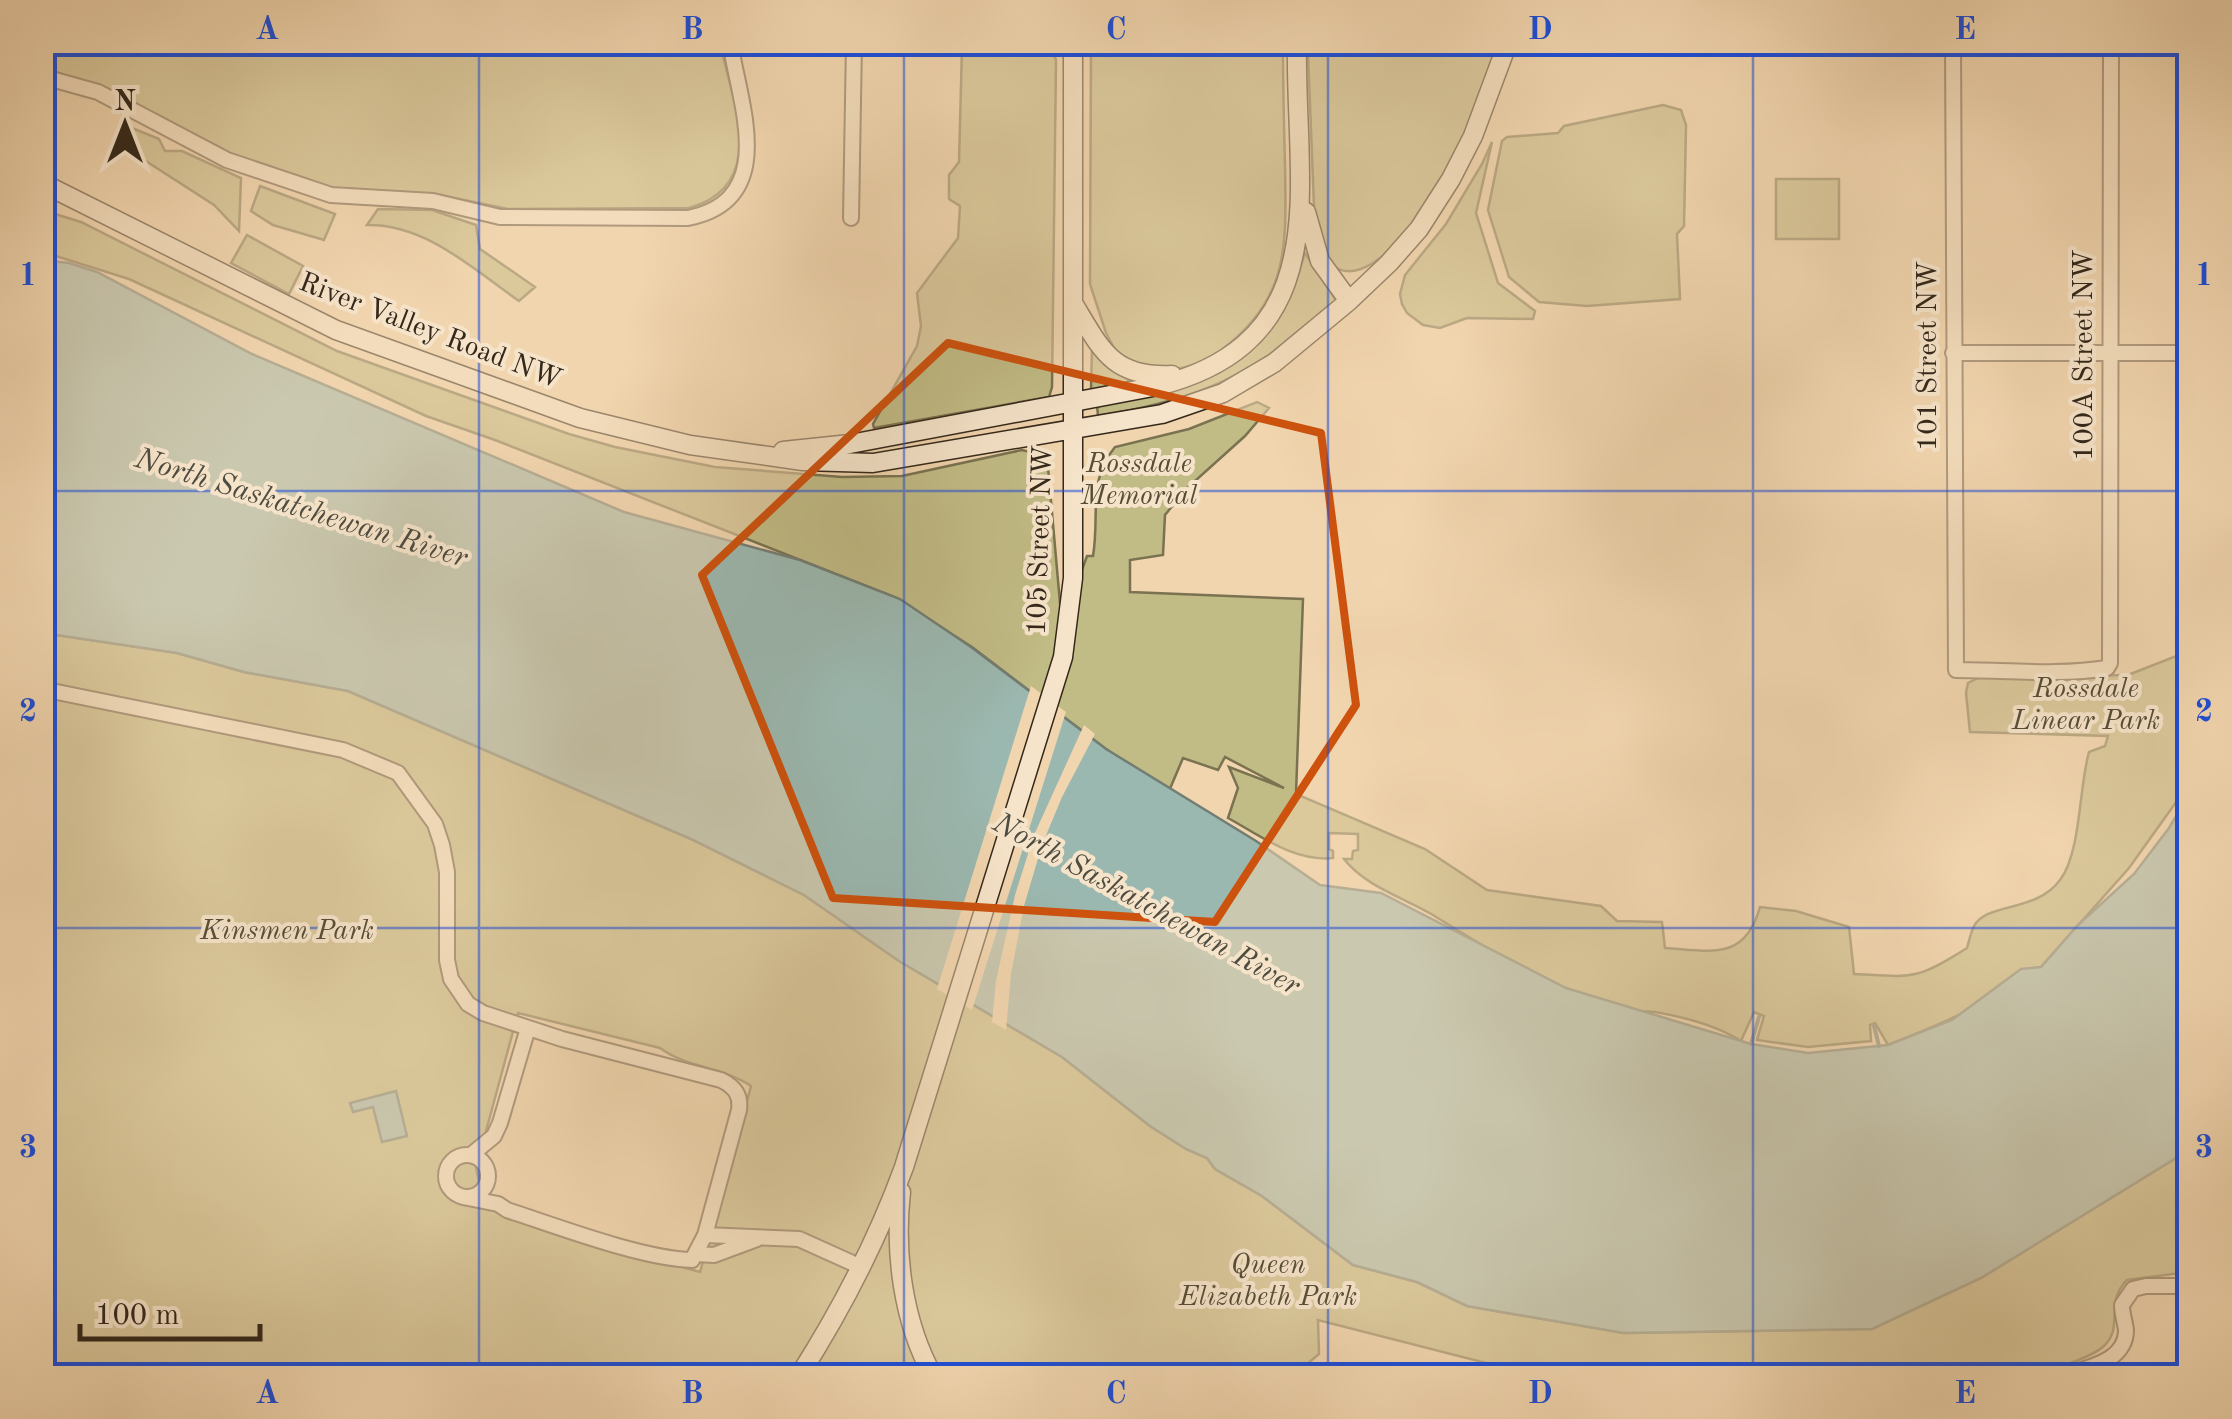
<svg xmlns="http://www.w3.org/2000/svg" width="2232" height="1419" font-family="'Old Standard TT',serif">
<rect width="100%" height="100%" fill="#f1d5ae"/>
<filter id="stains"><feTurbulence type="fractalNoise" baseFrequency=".002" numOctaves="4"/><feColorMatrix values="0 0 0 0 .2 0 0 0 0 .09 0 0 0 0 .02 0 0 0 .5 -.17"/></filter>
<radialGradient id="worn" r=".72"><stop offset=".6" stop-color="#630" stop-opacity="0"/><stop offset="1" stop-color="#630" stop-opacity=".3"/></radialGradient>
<path fill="#c1bb85" stroke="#7a7250" stroke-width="2.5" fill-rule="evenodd" d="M65,42L720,43C732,100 770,186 689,208L508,209L435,194L330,188L280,175L210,146L108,90L47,69L53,51Z
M1045,46L1052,49L1056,60L1052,387L1049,397L874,428L873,424L917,346L921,326L917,293L958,238L960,206L949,199V175L959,162L962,47Z
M1091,48L1283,50C1283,88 1284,127 1285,165C1286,244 1291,299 1220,351C1185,376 1156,372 1119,357L1106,333L1090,284Z
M1496,52C1481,94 1467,136 1446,175C1432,203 1365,303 1328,261C1321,254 1318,241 1315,232L1308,53Z
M1663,105L1681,110L1686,125L1684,226L1677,234L1680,299L1587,306L1539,302L1509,277L1488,210L1502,141L1507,137L1558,133L1564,126Z
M132,128L159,139L165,151H182L241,178L239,231L214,205L121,145L125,131Z
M1492,142L1476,213L1498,283L1535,311L1533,319L1467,318L1440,328L1423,325L1407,313L1402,304L1400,294L1405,275L1446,224L1482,164Z
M1776,179H1839V239H1776Z
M260,186L335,214L324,240L273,225L251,211Z
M378,209L432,210L476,225L480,249L535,287L519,301C473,269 426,224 367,225Z
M42,210L81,222L337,351L569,434L615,447L715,467L842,477L902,476L1022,450L1047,456L1060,603L1078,581L1087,556H1093C1100,515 1087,481 1115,447L1189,429L1257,402L1269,408L1245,436L1186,489L1165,515L1163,555L1130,560V592L1303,599L1296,794L1425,849L1487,890L1601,906L1617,921L1662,922L1665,948C1712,951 1745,961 1760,907L1796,911L1849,927L1854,974C1913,977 1915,981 1967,948C1969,941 1971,932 1974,926C1987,902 2036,913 2060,880C2081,853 2079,786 2089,752L2105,746L2108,736L1970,732L1966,693L1968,683L1978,678L2128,675L2189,651V784L2129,868L2041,967C2009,970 1994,994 1968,1010C1943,1024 1915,1034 1888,1045L1875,1023L1870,1025L1871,1041L1808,1047L1757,1040L1764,1016L1754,1012L1741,1041C1716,1025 1684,1017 1655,1012C1642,1010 1629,1012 1617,1009C1560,996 1483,946 1433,915C1403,897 1366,887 1344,859H1352L1353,851L1358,850V834L1329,833V849L1333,851V858C1294,862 1261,836 1228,818L1238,788L1229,767L1284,788L1225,757L1218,770L1183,758L1169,791L1106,749L972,647L892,596L495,440L426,416L129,279L43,252Z
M247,235L303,266L289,294L231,263Z
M1305,253L1336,300C1327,311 1314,321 1302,330C1238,384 1179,403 1098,416L1097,405C1211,382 1266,375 1305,253Z
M1092,348L1108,366L1128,379V382L1091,390Z
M43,633L177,653L244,672L348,691L691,839L804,895L899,961L1062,1057L1150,1126L1186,1149L1207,1158L1215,1169L1262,1196L1353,1265L1417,1282L1467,1306L1624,1333L1872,1329L1981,1278L2189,1150V1272L2127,1280C2104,1303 2124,1326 2105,1345C2091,1359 2051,1369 2031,1376H1496L1494,1365L1318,1320L1319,1354L1293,1376H43ZM518,1013L660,1048C687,1068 723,1067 751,1086L700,1272L505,1218L482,1193L476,1168Z"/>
<path fill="#9bb8b0" stroke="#727e74" stroke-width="2.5" d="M42,260L69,263L97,272L252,354L624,512L800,560L900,599L971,647L1106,749L1256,841L1320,885L1381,893L1566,988L1751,1044L1808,1053L1888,1045L1952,1020L2021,969L2041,967L2078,925L2134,874L2169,828L2189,794V1150L1981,1278L1872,1329L1624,1333L1467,1306L1417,1282L1353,1265L1262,1196L1215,1169L1207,1158L1186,1149L1150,1126L1062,1057L899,961L804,895L691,839L348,691L244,672L177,653L43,633Z
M396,1091L407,1136L382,1142L373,1107L353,1112L350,1103Z"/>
<path fill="#f1d5ae" d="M1031,686L1066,712L972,1010L937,989Z
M1084,725L1095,734L1062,797L1042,845L1024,906L1011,974L1006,1030L992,1022L996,981L1015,895L1034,835Z"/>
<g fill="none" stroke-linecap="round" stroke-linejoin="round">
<path stroke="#727e74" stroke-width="4" d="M1874,1026L1879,1046
M1751,1044L1759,1017"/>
<g stroke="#635340" stroke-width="18">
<path id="street" d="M1953,42L1956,670C2005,670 2059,676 2107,668L2110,663L2111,42
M44,77L98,92L227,160L331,195L433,201L500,217L688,218C779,200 740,105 730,42
M851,218L854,42
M1953,353H2190
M42,689L343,750L398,773L435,824L442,845L447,872V960L451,979L468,1004L483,1013L562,1039L721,1080C735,1087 741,1095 739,1110L705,1235L692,1260C643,1259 556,1226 507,1210L498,1204L463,1197
M446 1176a21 21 0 1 1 42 0a21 21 0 1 1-42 0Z
M471,1155L494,1136L500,1123L528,1028
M705,1235L799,1239L861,1267
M696,1254L714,1255L757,1239
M2063,1376C2086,1368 2126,1362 2126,1330C2125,1322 2122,1314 2122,1305L2133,1289L2146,1286H2190"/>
</g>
<g stroke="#34281b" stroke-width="21">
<path id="secondary" d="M42,48L46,42
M42,183L336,330L580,418L690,445L803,461L873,463L1162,414L1223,393L1274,363L1349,301L1389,263L1419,229L1451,179L1473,136L1508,42
M1306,212L1320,261L1349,301
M1073,303C1101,349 1112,378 1172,375
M783,451L850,444L1158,386C1340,340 1294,185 1297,42
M901,1192C894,1253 903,1322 933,1376
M799,1376C841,1310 877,1241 904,1167L1063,657L1073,578V42"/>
</g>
<use href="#street" stroke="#f6e4ca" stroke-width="14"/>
<use href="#secondary" stroke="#f6e4ca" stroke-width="18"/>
</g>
<path d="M0 0H2232V1419H0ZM948,343L1321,433L1356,705L1215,922L833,898L702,575Z" fill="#f1d5ae" fill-opacity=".55" fill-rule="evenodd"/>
<path fill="none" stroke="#cd520e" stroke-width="8" stroke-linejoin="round" d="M948,343L1321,433L1356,705L1215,922L833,898L702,575Z"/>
<path fill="none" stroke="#1d4ed8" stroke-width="2.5" stroke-opacity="0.55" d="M479,42V1376M904,42V1376M1328,42V1376M1753,42V1376M42,491H2190M42,928H2190"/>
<g text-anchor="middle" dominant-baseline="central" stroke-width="8" stroke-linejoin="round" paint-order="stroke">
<g font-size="28" fill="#34281b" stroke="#f6e4ca">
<text transform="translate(430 332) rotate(21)">River Valley Road NW</text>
<text transform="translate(2085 355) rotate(-90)">100A Street NW</text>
<text transform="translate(1929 356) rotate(-90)">101 Street NW</text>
<text transform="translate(1041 540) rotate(-88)">105 Street NW</text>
</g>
<g font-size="28" font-style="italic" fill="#574d36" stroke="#f6e4ca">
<text x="1139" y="465">Rossdale<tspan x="1139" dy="32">Memorial</tspan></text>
<text x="2086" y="690">Rossdale<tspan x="2086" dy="32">Linear Park</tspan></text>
<text x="287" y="932">Kinsmen Park</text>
<text x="1268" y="1266">Queen<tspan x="1268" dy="32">Elizabeth Park</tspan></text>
</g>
<g font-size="30" font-style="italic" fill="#4e4c40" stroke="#f6e4ca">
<text transform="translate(301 509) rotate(17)">North Saskatchewan River</text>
<text transform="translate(1146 905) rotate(29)">North Saskatchewan River</text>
</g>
</g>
<rect width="2232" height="1419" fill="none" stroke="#f1d5ae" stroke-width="110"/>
<g transform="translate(125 125)" stroke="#f6e4ca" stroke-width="8" paint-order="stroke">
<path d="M0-8L18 38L0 25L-18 38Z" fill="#34281b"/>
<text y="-15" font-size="28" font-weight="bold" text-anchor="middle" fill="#34281b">N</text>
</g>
<path d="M80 1324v15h180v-15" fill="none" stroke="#34281b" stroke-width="5"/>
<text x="95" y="1324" font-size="30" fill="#34281b" stroke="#f6e4ca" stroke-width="8" paint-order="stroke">100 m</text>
<rect x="55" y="55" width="2122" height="1309" fill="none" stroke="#1d4ed8" stroke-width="4"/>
<g font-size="32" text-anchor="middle" font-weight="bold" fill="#1d4ed8">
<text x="267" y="39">A</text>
<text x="692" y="39">B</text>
<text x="1116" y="39">C</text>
<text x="1540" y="39">D</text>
<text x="1965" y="39">E</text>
<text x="28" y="285">1</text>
<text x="2204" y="285">1</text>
<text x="28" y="721">2</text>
<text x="2204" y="721">2</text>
<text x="28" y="1157">3</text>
<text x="2204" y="1157">3</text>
<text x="267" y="1403">A</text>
<text x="692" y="1403">B</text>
<text x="1116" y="1403">C</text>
<text x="1540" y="1403">D</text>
<text x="1965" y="1403">E</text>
</g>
<rect width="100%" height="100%" filter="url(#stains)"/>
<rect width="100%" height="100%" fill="url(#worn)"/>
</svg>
